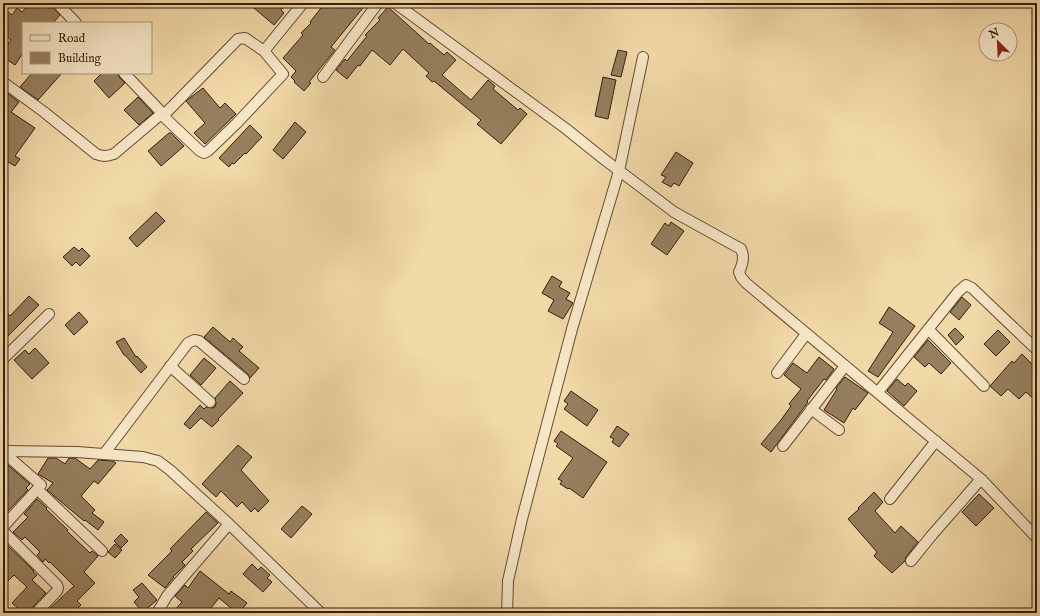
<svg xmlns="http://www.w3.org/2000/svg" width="1040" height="616" font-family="'IM FELL English',serif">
<rect width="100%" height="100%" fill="#f2d9a8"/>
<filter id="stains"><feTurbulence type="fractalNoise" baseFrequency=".005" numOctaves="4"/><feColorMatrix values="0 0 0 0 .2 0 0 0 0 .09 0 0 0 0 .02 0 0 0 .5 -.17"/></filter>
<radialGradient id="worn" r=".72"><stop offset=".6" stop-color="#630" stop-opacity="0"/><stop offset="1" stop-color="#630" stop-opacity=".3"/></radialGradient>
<path fill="#967f5d" stroke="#331e0c" d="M30,3H49L60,15L53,23H23V53L15,65L3,57V51L11,40L3,33V8L12,15L17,8L22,12Z
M248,3H287L281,10L284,13L274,25Z
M325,3H367L331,47L335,50L309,82L311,83L304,91L294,82L295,81L291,77L296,71L283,58L303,35L301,33L311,23L310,22Z
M388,7L429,44L430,43L444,55L447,52L456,60L442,75L471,100L488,80L495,86L493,89L518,110L520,108L527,114L501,144L477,124L481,120L434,81L432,82L426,76L429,73L403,49L390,65L372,50L360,66L358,65L347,79L336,70L345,59L347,61L367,36L365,35L380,20L378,18Z
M618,50L627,52L621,77L611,75Z
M32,73H62L38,100L20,87Z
M102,73H118L119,77L125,83L109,98L94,81Z
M603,77L616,80L608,119L595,116Z
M203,88L220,108L225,103L236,114L205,144L194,133L205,123L186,101Z
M3,90L19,102L11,112L35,128L15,156L20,159L15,166L3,159Z
M138,97L153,113L139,125L124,110Z
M295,122L306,132L283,159L273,150Z
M250,125L262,137L246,154L245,153L234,164L232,163L229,167L219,158Z
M169,133H171L184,146L161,166L148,151Z
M676,152L693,163L679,186L674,183L671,187L662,182L666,177L661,175Z
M156,212L165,221L137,247L129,238Z
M671,222L684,231L667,255L651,244L665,223L669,226Z
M74,247L79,251L82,248L90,256L80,266L76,262L72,266L63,257Z
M552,276L562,282L559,287L570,293L566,299L573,303L563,319L548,311L554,300L542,293Z
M29,296L39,305L3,341V308L10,316Z
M962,297L971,305L959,320L950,312Z
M889,307L915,326L878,377L868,371L893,332L879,323Z
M79,312L88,322L74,335L65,325Z
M213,327L230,342L233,338L243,347L239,351L259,368L250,378L248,374L204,337Z
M955,328L964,337L956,345L948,335Z
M998,330L1010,342L996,356L984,344Z
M124,338L136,357L137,356L147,367L141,373L125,355H124L116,342Z
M928,340L951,363L941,374L929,363L925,367L914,357Z
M35,348L49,363L32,379L14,360L25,350L29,354Z
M1022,354L1037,369V402L1026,392L1019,399L1008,389L1001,396L990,386L1012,361L1014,363Z
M819,357L834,369L826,380L824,379L807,401L808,402L771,452L761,444L781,420L791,406L789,404L801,389L784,375L793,363L807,373Z
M204,358L216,368L201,385L190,375Z
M845,377L868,393L855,410L853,408L844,423L824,410L837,389L836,388Z
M897,379L905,386L908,383L917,391L904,406L887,391Z
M230,381L243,393L218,419L219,420L212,427L201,418L190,429L184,424L200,405L204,409L206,407L212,408L215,407L216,403L215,398Z
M571,391L598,410L587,426L564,409L568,404L564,401Z
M617,426L629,434L619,447L612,442L614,439L610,437Z
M561,431L607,462L583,498L569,488L568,489L560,484L562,481L558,479L573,458L556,446L558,444L554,441Z
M238,445L252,457L241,470L269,501L258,512L255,508L251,512L242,502L237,507L221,491L216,497L202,484Z
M48,458H56L65,464L69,458H75L90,469L98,460L113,461L116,463L98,484L94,481L81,496L95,510L92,513L104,522L98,530L85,520L84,521L47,490L53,483L38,474Z
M3,461L30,484L26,488L28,490L3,516V487L7,483L3,480Z
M874,492L883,502L875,511L895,533L901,526L918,542L906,557L905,561L892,573L874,556L877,552L848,519L859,509L858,508Z
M979,494L994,508L976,526L962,512Z
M37,499L47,508L46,509L68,530L67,531L71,535L90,553L92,551L98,556L84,572L95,583L77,601L81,605L73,613H45L74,586L50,562L49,563L45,559L43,562L37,555L40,552L25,537L22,540L13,532L28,517L24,514Z
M302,506L312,514L291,538L281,529Z
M206,512L218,523L191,549L193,551L182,562L185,565L173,577H174L165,588L148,575L172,551L170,549Z
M121,534L128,541L121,548L114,541Z
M4,542L34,571L33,572L37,575L32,580L46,593L31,609L30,613H24L12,603L27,587L14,575L3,586V543Z
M115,544L122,550L115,558L108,552Z
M252,564L258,570L261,567L270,575L267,578L272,582L263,592L243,574Z
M200,571L229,594L231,591L247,603L239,613H237L219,598L207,613H172L182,602L175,596L185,585L188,588Z
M142,583L157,600L143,612L134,602L139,597L133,590Z"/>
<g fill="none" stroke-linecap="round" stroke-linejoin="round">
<g stroke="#634d33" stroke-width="12">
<path id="minor" d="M57,3L76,23
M395,3L565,128L605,160L674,212L741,249C745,257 743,264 739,272L741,277L746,283L981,479L1037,538
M124,73L164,115L238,39L245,38L264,51
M323,77L378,3
M3,82L44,112L96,154C103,157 107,156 114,154L159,116L162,115L200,151L204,153L208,151L237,123L283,74L264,51L303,3
M928,329L984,386
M3,359L49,314
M170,366L210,402
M777,373L806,334
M878,392L958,292L966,285L972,288L1037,350
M811,409L839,430
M783,446L845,366
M3,451L77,452L143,457L158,461L170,470L229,524L321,613
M3,452L41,485L3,527
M104,454L188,343L194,340L199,341L244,379
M38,490L102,551
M890,499L936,441
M3,531L57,585L58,588L57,591L36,613
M911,561L932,535L981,479
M157,613L167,596L229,524
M507,613L508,581L522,519L572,329L619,171L643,57"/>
</g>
<use href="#minor" stroke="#f7e6c6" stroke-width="10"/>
</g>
<rect width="1040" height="616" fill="none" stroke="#f2d9a8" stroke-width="16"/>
<rect x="4" y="4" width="1032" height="608" fill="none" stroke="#331e0c" stroke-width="2"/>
<rect x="8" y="8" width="1024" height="600" fill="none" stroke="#331e0c"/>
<rect x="22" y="22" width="130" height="52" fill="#f7e6c6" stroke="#a9967c"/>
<rect x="30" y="35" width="20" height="6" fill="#f7e6c6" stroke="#a9967c"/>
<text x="58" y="42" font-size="12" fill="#331e0c">Road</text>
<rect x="30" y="52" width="20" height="12" fill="#967f5d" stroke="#a9967c"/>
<text x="58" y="62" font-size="12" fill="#331e0c">Building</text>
<g transform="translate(998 42) rotate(336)"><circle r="19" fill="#f7e6c6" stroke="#a9967c"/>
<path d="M0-3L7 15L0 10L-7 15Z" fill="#8f2418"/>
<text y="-6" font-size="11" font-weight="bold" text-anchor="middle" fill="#331e0c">N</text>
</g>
<rect width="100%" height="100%" filter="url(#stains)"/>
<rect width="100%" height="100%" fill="url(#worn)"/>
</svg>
